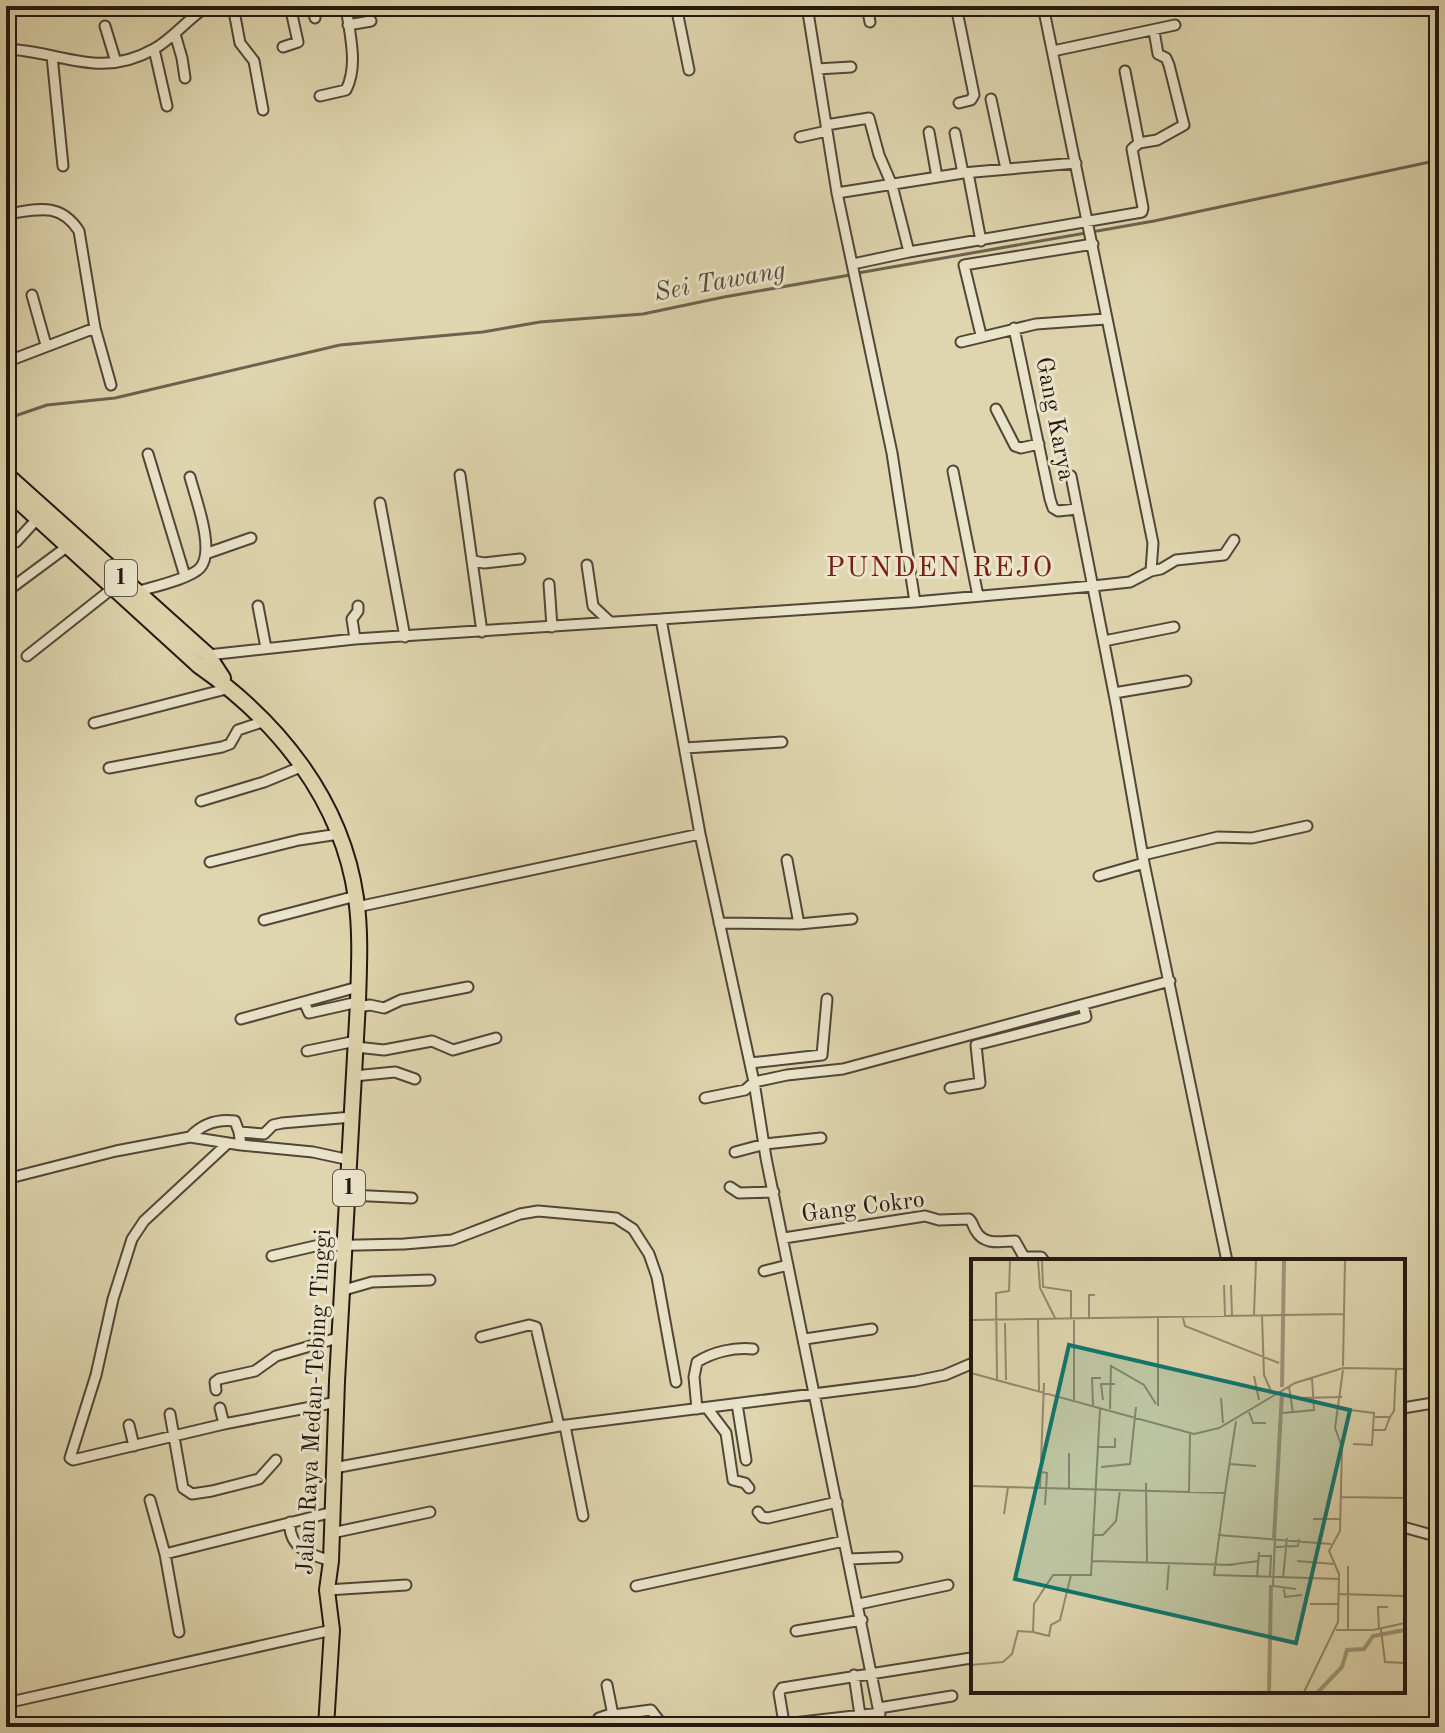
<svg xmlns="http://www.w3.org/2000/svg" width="1445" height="1733" font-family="'Old Standard TT',serif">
<rect width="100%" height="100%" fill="#dfd5ae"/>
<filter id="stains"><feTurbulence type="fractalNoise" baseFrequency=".0025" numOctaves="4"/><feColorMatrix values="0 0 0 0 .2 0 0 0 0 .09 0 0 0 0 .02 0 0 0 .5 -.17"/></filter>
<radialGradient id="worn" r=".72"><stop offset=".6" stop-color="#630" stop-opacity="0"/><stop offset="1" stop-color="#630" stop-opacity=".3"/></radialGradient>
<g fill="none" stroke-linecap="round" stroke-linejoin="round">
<path stroke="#6d624f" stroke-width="3" d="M858,273L1154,221L1439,160
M6,419L47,405L115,398L340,345L483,332L540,322L643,314L724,297L850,275"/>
<g stroke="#514638" stroke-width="13">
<path id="minor" d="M233,6L240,43L254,61L263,110
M312,6L315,18
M676,6L689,70
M729,6L730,9
M807,6L837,193L892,453L915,602
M867,6L870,22
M903,6L905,10
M956,6L974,95L971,100L959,103
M348,25L371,21
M105,26L116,62
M6,28L9,49
M175,34L182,58L185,78
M283,47L298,42L290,6
M6,49C61,51 99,80 154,49C174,38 188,18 208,6
M154,49L167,106
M1053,51L1175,25
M52,56L63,166
M817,69L851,67
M320,96L346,90C359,65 349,32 346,6
M991,99L1006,169
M6,116L9,125
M826,125L869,118L879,155L892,185L909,252
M929,132L937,177
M955,133L963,173
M800,137L827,131
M1139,143L1157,140L1184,125L1169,65L1166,58L1158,54L1154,31
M968,173L981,241
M837,193L963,173L1076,163
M6,214C37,210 59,201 79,231L95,328L111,385
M853,264L909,252L1142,212L1143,208L1132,149L1139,143L1125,71
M32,295L46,345
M1014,328L1050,499L1053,508L1058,511L1077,509
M981,335L964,265L1093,244
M961,342L1036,324L1106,319
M6,362L95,328
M996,409L1015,446L1021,448L1039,444
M148,454L185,576
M953,471L978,596
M460,475L482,632
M1071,476L1116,704L1144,863L1227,1261
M380,503L405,637
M16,542L37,519
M208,553L251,538
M474,561L484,563L520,559
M587,565L593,606L610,622
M1151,571L1161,569L1176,560L1224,555L1234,540
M549,584L552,627
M6,592L68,546
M136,592C152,587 190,579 200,568C216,551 195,497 190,477
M258,606L266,648
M661,619L915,602L1093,586L1130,582L1151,571L1153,543L1043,6
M355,639L352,619L358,611V606
M1104,641L1174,627
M208,655L355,639L661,619L700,834L754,1082L766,1158L882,1727
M27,656L113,588
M1114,693L1186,681
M94,723L230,688
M685,748L782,742
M109,768L222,747L230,744L238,730L265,721
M201,801L264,782L303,766
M1143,855L1218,837L1252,838L1307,826
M787,860L799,924
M210,862L299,840L339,834
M1099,876L1144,863
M357,907L700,834
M264,920L356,896
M719,923L799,924L852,919
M304,1002L309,1013L358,1002
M358,1007L370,1005L384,1008L401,1000L468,987
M241,1019L358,987
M356,1047L384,1050L432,1041L453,1050L496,1038
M307,1051L356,1041
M750,1063L822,1055L827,999
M354,1076L395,1072L415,1079
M950,1088L980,1083L976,1045L1086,1017L1083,1005
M705,1098L745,1090L754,1082L787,1075L843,1069L1170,981
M190,1137C202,1124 218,1119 235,1121L239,1132
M228,1143L144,1221L132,1239L113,1299L96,1375L70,1458L73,1460L224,1424L337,1402
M241,1145L239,1132L264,1134L273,1125L282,1123L352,1117
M735,1152L765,1144L821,1138
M6,1179L116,1151L190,1137L241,1145L313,1152L350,1160
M730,1187L739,1193L774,1192
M349,1195L412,1198
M784,1238L925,1216L939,1220L969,1219C973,1222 973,1227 976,1231C984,1246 1002,1241 1015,1241L1024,1257H1041L1044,1261
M272,1256L315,1246L404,1244L452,1240L520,1214L538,1211L616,1218L633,1229L649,1254L657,1277L676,1382
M764,1271L788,1265
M344,1290L372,1282L430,1280
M481,1337L529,1325L536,1327L559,1426
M805,1339L872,1329
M216,1390L215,1382L219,1379L255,1371L276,1356L341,1337
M737,1404L746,1460
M220,1408L224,1424
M707,1408L726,1433L733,1480L745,1483L749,1488
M1403,1408L1439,1402
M697,1409L694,1377L697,1362C713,1352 734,1347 753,1349
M170,1414L183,1488L192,1494L212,1491L259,1479L276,1460
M129,1425L134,1446
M565,1426L583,1516
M334,1468L559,1426L916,1381L945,1375L973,1363
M150,1500L165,1554L333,1512
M758,1512L762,1517L768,1518L837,1502
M290,1522C288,1548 311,1555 331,1561
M1403,1527L1439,1537
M332,1533L430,1512
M165,1554L179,1632
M849,1559L897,1557
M636,1586L844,1541
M327,1590L406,1585
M859,1604L948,1585
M796,1631L862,1620
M854,1675L860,1715
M607,1685L613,1715L651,1710L664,1727
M6,1703L332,1630
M879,1708L952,1696
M784,1723L779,1693L782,1688L971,1658
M600,1727L599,1718L611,1714
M759,1727L880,1713"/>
</g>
<g stroke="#221711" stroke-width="18">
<path id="highway" d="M6,474L208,655L223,678
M6,490L199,666C278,721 342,800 356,898C361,932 359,967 358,1002L337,1381L331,1561L327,1590L332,1630L326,1727"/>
</g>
<use href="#minor" stroke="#eae4ca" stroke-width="9"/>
<use href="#highway" stroke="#dfd5ae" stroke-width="14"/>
</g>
<g text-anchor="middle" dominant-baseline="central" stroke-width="6" stroke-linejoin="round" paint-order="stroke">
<g fill="#eae4ca" stroke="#5e5448" stroke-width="2">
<rect x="105" y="560" width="32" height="36" rx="6"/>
<rect x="333" y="1170" width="32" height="36" rx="6"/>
</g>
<g font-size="22" font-weight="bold" fill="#221711">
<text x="121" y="578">1</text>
<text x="349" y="1188">1</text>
</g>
<g font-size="24" fill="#221711" stroke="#eae4ca">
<text transform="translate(1054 419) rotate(79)">Gang Karya</text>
<text transform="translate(863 1208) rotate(-7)">Gang Cokro</text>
<text transform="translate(315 1402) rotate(-87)">Jalan Raya Medan-Tebing Tinggi</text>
</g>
<g font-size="26" font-style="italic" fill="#54493b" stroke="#eae4ca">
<text transform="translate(720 282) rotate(-10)">Sei Tawang</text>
</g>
<g font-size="28" letter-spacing="2" fill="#7a1f14" stroke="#eae4ca">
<text x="940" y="569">PUNDEN REJO</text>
</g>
</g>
<g transform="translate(971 1259)">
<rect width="434" height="434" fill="#dfd5ae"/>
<path fill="none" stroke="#9f9479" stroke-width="4" d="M311,128L313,1M303,279L311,134M298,433L300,326M347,433L371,408L376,391L393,390L402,377L434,371"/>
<path fill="none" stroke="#93896f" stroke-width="2" d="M67,1L69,29L84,59M71,1L72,28L100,32V59M253,26L254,57M260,26L261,57M283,56L285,1M291,56L293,116L300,132M118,59V36H124M212,59L214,67L308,104M67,60L68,133M0,61L373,55M34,64L35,121M372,107L374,1M0,114L223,175L248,169L324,124L372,109L434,110M283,117L288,141M26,120L25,34L38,32L39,1M318,128L322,154M250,139L252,164M331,139L371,138M103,141V59M132,141L130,125H144M122,146L121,119H130M187,147V58M139,150L140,107L173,126L185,145M371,150L403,154L401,186L382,185M278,153L282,164H295M312,154L343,151L341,119M404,158H419L423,152L425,110M403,171H414L419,158M128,188H144V179M259,205L285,207M130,208L159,205L165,148M71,213L76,214L74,246M175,224L176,303M0,227L254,234L265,162M69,229L73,124M98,230V194M218,233L219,175M254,234L243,316L368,320M369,238L434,239M33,255L37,228M342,260H369M122,276H132L145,262L149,231M247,276L360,285M304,279L302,327L325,330M305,288L327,287L328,280M288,297H300L299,318M121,302L262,306M326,302L362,305M256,306L288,302M377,307V371M286,318L288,293M312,319L316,279M313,330L314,338L331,336M196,331L198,304M367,335L434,337M339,345H367M408,370L407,348H417M410,370L414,403L434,404M365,371H402L434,364M62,373L78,377L80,366L89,361L100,316M0,406L32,403L41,395L47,372L62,373L63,345L82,316H120L129,150M333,433L367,363L368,315L358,292L369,272L371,188L364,169L372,111"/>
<path fill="#0f766e" fill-opacity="0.15" stroke="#0f766e" stroke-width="4" d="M98,86L379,151L325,384L44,320Z"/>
<rect width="434" height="434" fill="none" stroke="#221711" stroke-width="4"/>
</g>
<rect width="1445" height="1733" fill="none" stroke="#dfd5ae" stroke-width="32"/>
<rect x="8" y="8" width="1429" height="1717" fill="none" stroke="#221711" stroke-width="4"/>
<rect x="16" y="16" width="1413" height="1701" fill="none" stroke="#221711" stroke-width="2"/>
<rect width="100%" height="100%" filter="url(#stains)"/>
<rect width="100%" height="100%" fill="url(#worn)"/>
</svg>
